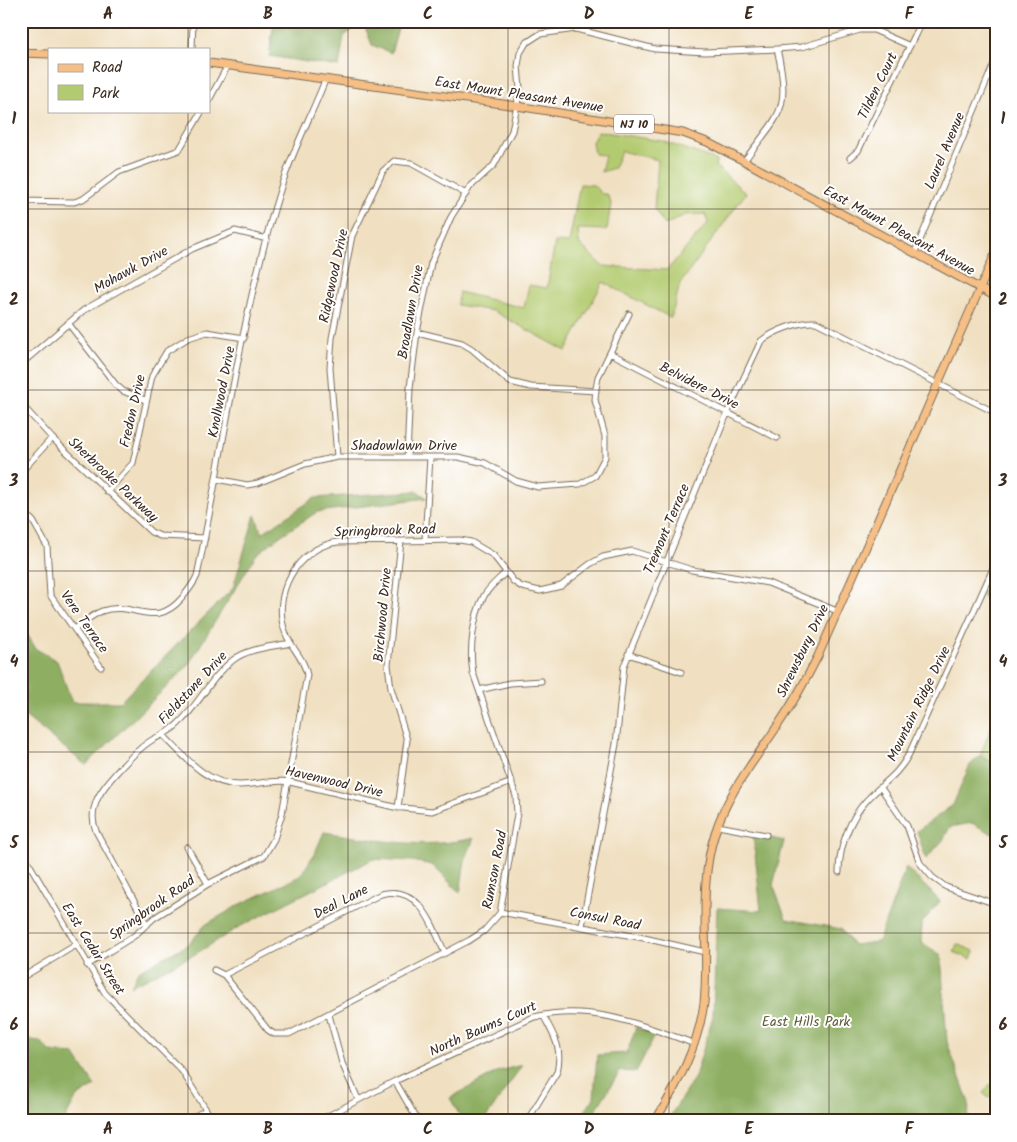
<svg xmlns="http://www.w3.org/2000/svg" width="1017" height="1142" font-family="Kalam,sans-serif">
<rect width="100%" height="100%" fill="#fff"/>
<filter id="ink" filterUnits="userSpaceOnUse"><feTurbulence type="fractalNoise" baseFrequency=".02" numOctaves="2"/><feDisplacementMap in="SourceGraphic" scale="10" xChannelSelector="R" yChannelSelector="G"/><feConvolveMatrix kernelMatrix="1 2 1 2 8 2 1 2 1" color-interpolation-filters="sRGB"/></filter>
<filter id="wash" filterUnits="userSpaceOnUse"><feTurbulence type="fractalNoise" baseFrequency=".0096" numOctaves="4" result="noise"/><feDisplacementMap in="SourceGraphic" scale="20" xChannelSelector="R" yChannelSelector="G"/><feGaussianBlur stdDeviation="1.12" result="paint"/><feColorMatrix in="noise" values="0 0 0 0 0 0 0 0 0 0 0 0 0 0 0 0 0 1.4 0 .05"/><feComposite in="paint" operator="in"/></filter>
<g filter="url(#wash)">
<rect width="100%" height="100%" fill="#f0e0c1"/>
<path fill="#b3cb70" stroke="#777a47" d="M598,131L662,141L711,158L716,161L715,166L746,193L680,284L671,318L603,282L566,351L493,311L457,305L459,292L524,308L529,285L547,288L555,242L569,243L580,184L593,185L602,194H607L611,203L607,230L578,229L579,243L602,266L667,270L708,223L705,214L685,215L665,225L654,209L658,160L621,151L614,168L601,172L605,155L594,154L592,142Z
M996,715V765L980,756Z
M957,944L974,951L971,959L954,952Z
M996,1079V1091L989,1098L983,1093Z"/>
<path fill="#8eaf62" stroke="#646c40" d="M274,21H400L391,53L372,45L363,22L344,36L339,67L269,56Z
M417,491L427,498L317,512L280,536L256,555L187,667L86,765L21,713V624L36,649L57,661L72,702H120L233,588L255,515L262,533L315,498Z
M994,571H996V606L982,596Z
M980,756L996,765V836L972,823L950,827L943,840L926,859L917,831L953,805L970,765Z
M324,832C375,840 423,850 474,838L465,860L460,893L432,865L413,861L373,859L239,927L197,953L131,986L138,971L189,944L205,925L239,905L300,876L315,853Z
M753,834L784,841L773,885L786,919L841,929L853,945L878,942L906,867L940,901L922,923L921,942L941,955L947,1042L969,1103L968,1121H667L695,1077L713,1016L717,908L761,911Z
M636,1027L655,1035L636,1072L620,1071L589,1121H578L594,1098L597,1055L627,1053Z
M23,1039L40,1041L50,1052L74,1054L95,1086L76,1098L64,1121H21V1040Z
M522,1065L484,1121H463L450,1098L499,1071Z"/>
</g>
<g filter="url(#ink)">
<g fill="none" stroke-linecap="round" stroke-linejoin="round">
<g stroke="#7a6a57" stroke-width="7">
<path id="minor" d="M576,29L578,21
M21,38L25,21
M192,49L193,21
M209,100L228,65
M21,148V164
M850,158L858,151L922,21
M744,161C779,114 792,111 777,49
M21,201L74,202L83,199L119,172L179,150L202,111
M21,220L22,248
M915,252L996,59
M68,323L116,385L123,391L145,400
M417,332L462,343L472,349L510,382L531,387L596,391
M610,353L777,438
M21,364L84,310L192,249L235,231L267,239
M21,404L52,438L151,532L160,536L205,538
M337,457L330,368L332,338L352,236L383,171L394,161L411,163L466,194
M407,457L410,388L417,332L431,263L451,217L470,187L494,165L512,131L520,89L518,66L520,53L526,43L540,34L576,29L655,49L705,52L777,49L802,47L860,30H874L910,46
M21,472L52,438
M217,479L247,485L258,483L305,464L337,457H458L485,463L516,481L538,487L580,484L595,476L605,457V436L595,400L596,389L598,377L629,314
M107,492L133,463L152,376L167,351L188,338L207,332L244,338
M21,510L33,521L47,546L50,595L101,667
M425,541L430,457
M76,628C84,622 92,615 102,611C134,600 154,631 182,598C188,591 193,585 197,576C224,447 241,313 281,187C293,150 312,114 326,78
M628,654L681,672
M479,690L510,683L541,681
M164,736C185,757 207,785 240,785C257,785 273,779 290,782L394,807L432,811L512,782
M881,788L907,826L920,863L932,877L946,887L996,904
M398,808L407,740L391,688L388,665L401,541
M718,826L766,835
M187,847L208,884
M21,850L105,993L182,1071L213,1121
M839,872C839,847 850,818 867,800C883,782 896,778 909,754L996,562
M500,912L644,938L705,952
M147,925L96,831C92,821 92,812 96,802C102,785 137,749 152,740C161,735 170,732 178,724C199,705 210,678 233,660C249,648 271,647 291,643
M582,926L616,744L624,666L727,414L761,341C774,331 799,321 816,322L996,413
M87,965L134,936L154,918L208,884L264,856L274,839L282,814L307,675C304,658 292,649 286,634C270,596 297,547 338,542L460,540L471,542L493,555L514,582L522,587L540,591L561,586L590,564L603,557L632,551L692,570L768,583L837,611
M214,970L224,975L268,1030L274,1034H289L470,940L484,931L500,913L517,814L516,796L473,673C469,651 473,616 484,596C489,587 498,580 505,573
M224,975L381,894C420,884 432,925 445,953
M21,978L76,945
M329,1015L342,1063L358,1099
M395,1081L418,1121
M186,1121L206,1110
M318,1121L395,1081L534,1017C591,1003 642,1025 695,1044
M527,1121L557,1072C563,1048 554,1036 543,1015"/>
</g>
<g stroke="#7a6a57" stroke-width="9">
<path id="major" d="M21,53L49,54
M209,63L517,106L683,133L707,142L744,161L996,297
M655,1121C678,1084 698,1047 704,1003C710,946 697,889 715,833C728,792 755,760 778,725C793,703 806,680 818,656L996,252"/>
</g>
<use href="#minor" stroke="#fff" stroke-width="5"/>
<use href="#major" stroke="#f5bf86" stroke-width="7"/>
</g>
</g>
<path fill="none" stroke="#3b2a1e" stroke-width="1" stroke-opacity="0.55" d="M188,21V49M348,21V1121M508,21V1121M669,21V1121M829,21V1121M188,111V1121M21,209H996M21,390H996M21,571H996M21,752H996M21,933H996"/>
<g text-anchor="middle" dominant-baseline="central" stroke-width="4" stroke-linejoin="round" paint-order="stroke">
<rect fill="#fff" stroke="#766a62" stroke-width="1" x="614" y="114.5" width="40" height="19" rx="4"/>
<g font-size="12" font-weight="bold" fill="#3b2a1e">
<text x="634" y="124">NJ 10</text>
</g>
<g font-size="14" fill="#3b2a1e" stroke="#fff">
<text transform="translate(878 86) rotate(-64)">Tilden Court</text>
<text transform="translate(519 95) rotate(9)">East Mount Pleasant Avenue</text>
<text transform="translate(945 151) rotate(-67)">Laurel Avenue</text>
<text transform="translate(899 231) rotate(29)">East Mount Pleasant Avenue</text>
<text transform="translate(131 270) rotate(-29)">Mohawk Drive</text>
<text transform="translate(334 276) rotate(-78)">Ridgewood Drive</text>
<text transform="translate(411 312) rotate(-80)">Broadlawn Drive</text>
<text transform="translate(699 386) rotate(27)">Belvidere Drive</text>
<text transform="translate(222 392) rotate(-79)">Knollwood Drive</text>
<text transform="translate(133 411) rotate(-77)">Fredon Drive</text>
<text x="404" y="446">Shadowlawn Drive</text>
<text transform="translate(113 480) rotate(43)">Sherbrooke Parkway</text>
<text transform="translate(667 529) rotate(-67)">Tremont Terrace</text>
<text transform="translate(385 531) rotate(-2)">Springbrook Road</text>
<text transform="translate(383 615) rotate(-85)">Birchwood Drive</text>
<text transform="translate(84 622) rotate(55)">Vere Terrace</text>
<text transform="translate(803 651) rotate(-64)">Shrewsbury Drive</text>
<text transform="translate(193 688) rotate(-47)">Fieldstone Drive</text>
<text transform="translate(919 704) rotate(-64)">Mountain Ridge Drive</text>
<text transform="translate(334 782) rotate(13)">Havenwood Drive</text>
<text transform="translate(495 870) rotate(-79)">Rumson Road</text>
<text transform="translate(341 902) rotate(-27)">Deal Lane</text>
<text transform="translate(152 908) rotate(-35)">Springbrook Road</text>
<text transform="translate(605 919) rotate(11)">Consul Road</text>
<text transform="translate(93 949) rotate(58)">East Cedar Street</text>
<text transform="translate(483 1029) rotate(-24)">North Baums Court</text>
</g>
<g font-size="14" fill="#5f5a37" stroke="#fff">
<text x="806" y="1022">East Hills Park</text>
</g>
</g>
<rect width="1017" height="1142" fill="none" stroke="#fff" stroke-width="55"/>
<rect x="48" y="48" width="162" height="65" fill="#ffffff" stroke="#b1aaa5"/>
<rect x="58" y="64" width="25" height="8" fill="#f5bf86" stroke="#b1aaa5"/>
<text x="92" y="72" font-size="15" fill="#3b2a1e">Road</text>
<rect x="58" y="85" width="25" height="15" fill="#b3cb70" stroke="#b1aaa5"/>
<text x="92" y="98" font-size="15" fill="#3b2a1e">Park</text>
<rect x="28" y="28" width="962" height="1086" fill="none" stroke="#3b2a1e" stroke-width="2"/>
<g font-size="16" text-anchor="middle" font-weight="bold" fill="#3b2a1e">
<text x="108" y="19">A</text>
<text x="268" y="19">B</text>
<text x="428" y="19">C</text>
<text x="589" y="19">D</text>
<text x="749" y="19">E</text>
<text x="909" y="19">F</text>
<text x="14" y="124">1</text>
<text x="1003" y="124">1</text>
<text x="14" y="305">2</text>
<text x="1003" y="305">2</text>
<text x="14" y="486">3</text>
<text x="1003" y="486">3</text>
<text x="14" y="667">4</text>
<text x="1003" y="667">4</text>
<text x="14" y="848">5</text>
<text x="1003" y="848">5</text>
<text x="14" y="1030">6</text>
<text x="1003" y="1030">6</text>
<text x="108" y="1134">A</text>
<text x="268" y="1134">B</text>
<text x="428" y="1134">C</text>
<text x="589" y="1134">D</text>
<text x="749" y="1134">E</text>
<text x="909" y="1134">F</text>
</g>
</svg>
